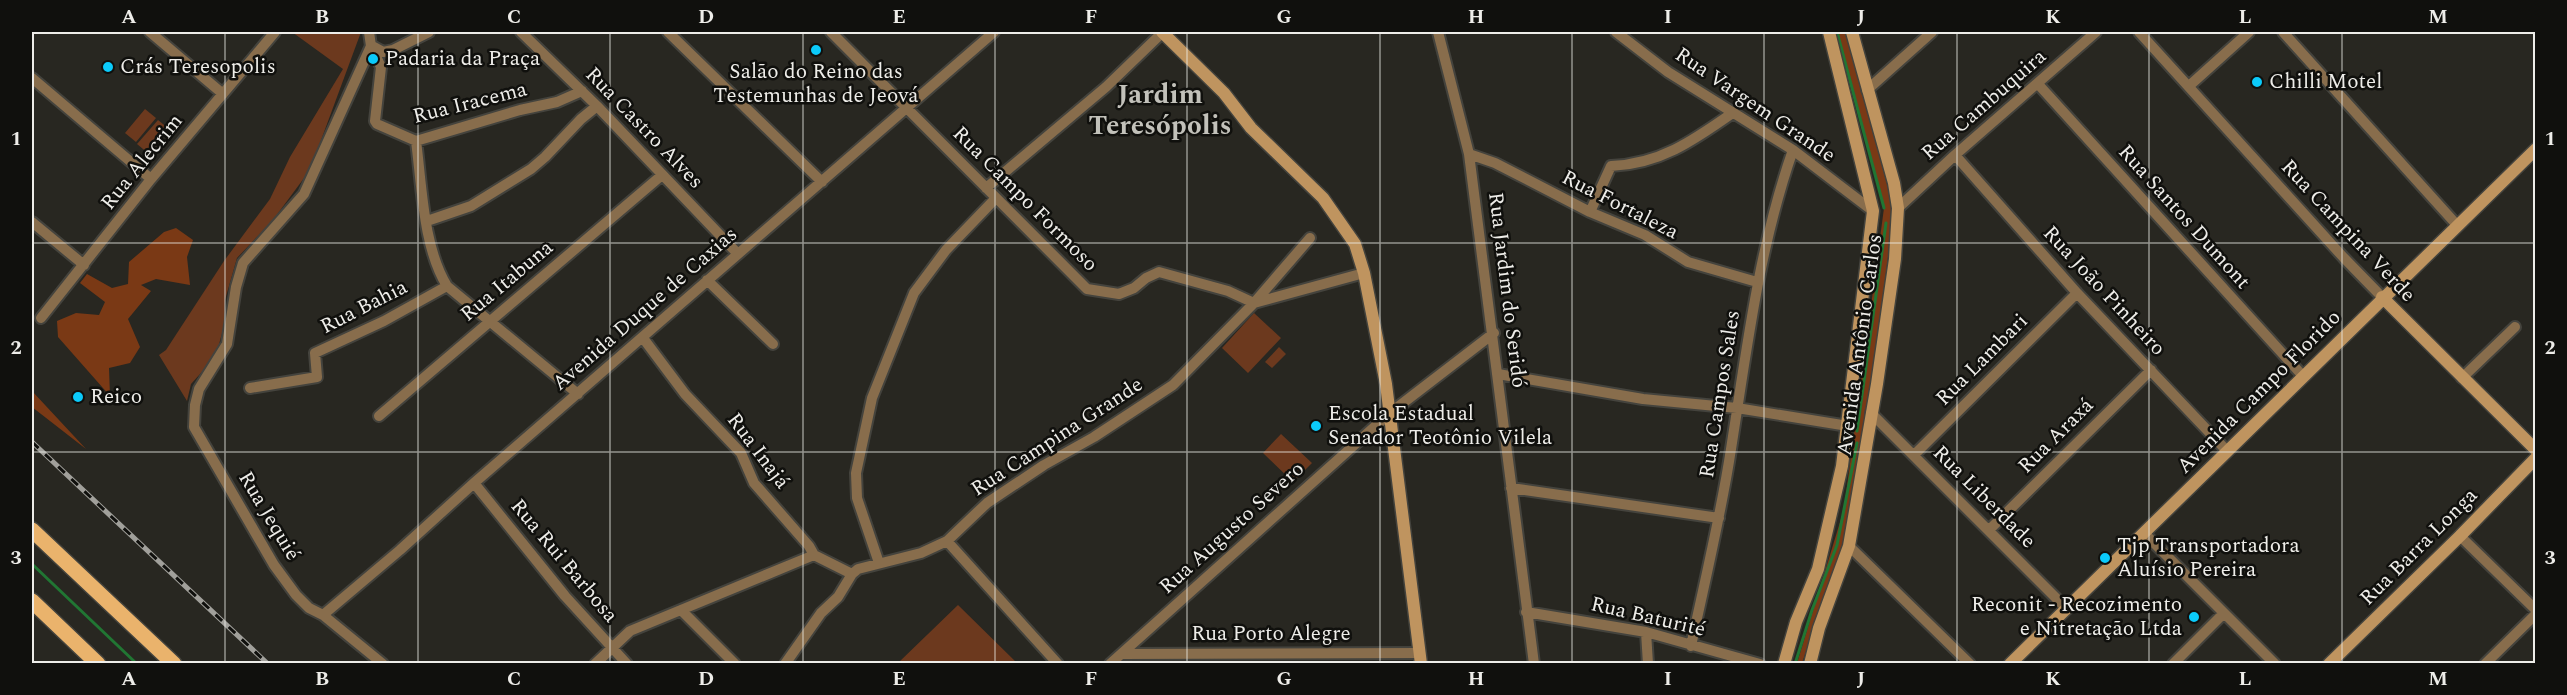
<svg xmlns="http://www.w3.org/2000/svg" width="2567" height="695" font-family="Spectral,serif">
<rect width="100%" height="100%" fill="#282721"/>
<path fill="#6c391e" d="M292,32H361L310,170L273,220L237,258L225,300L224,326L218,348L209,364L191,384L187,401L159,355L166,350L224,261L270,199L290,157L343,69Z
M145,109L156,118L136,142L125,133Z
M158,120L169,129L149,154L137,144Z
M1254,313L1281,338L1248,373L1222,348Z
M1279,347L1286,354L1272,368L1265,362Z
M1281,434L1312,463L1293,482L1263,453Z
M958,605L1017,663H898Z"/>
<path fill="#7a3915" d="M1836,32H1847L1894,211L1855,509L1802,663H1797L1844,509L1884,208Z
M176,228L193,240L187,257L190,285L156,279L141,285L151,291L128,319L140,347L130,363L109,368L110,396L58,337L57,321L76,313L99,315L105,302L80,283L87,274L112,288L128,284L129,262L164,232Z
M32,391L86,449L32,407Z"/>
<g fill="none" stroke-linecap="round" stroke-linejoin="round">
<path stroke="#217633" stroke-width="3" d="M1837,32L1884,208
M1857,431L1886,223
M32,564L137,664
M1795,664L1812,610L1837,545L1857,443"/>
<g stroke="#44433d" stroke-width="14">
<path id="street" d="M150,32L223,94
M369,32L371,46L304,194L243,263L236,287L227,344L199,389L195,405L194,427L274,565L296,595L309,608L323,615L383,664
M521,32L597,106L737,253
M668,32L822,182
M831,32L1087,289L1119,294L1134,288L1146,278L1159,272L1228,291L1254,303L1364,273
M1438,32L1469,154L1534,664
M1616,32L1668,72L1793,150L1873,211
M2139,32L2344,258L2382,297
M2283,32L2456,224
M371,46L381,67L375,121L377,124L416,141L520,110L557,102L582,91
M372,46L383,52L393,50L429,32
M32,78L151,179
M2038,84L2302,375
M2189,86L2249,32
M1867,90L1932,32
M416,141C422,186 423,247 447,286L578,394
M1469,154L1495,163L1590,212L1645,235L1688,262L1757,282
M1955,155L2077,293L2227,451
M986,188L1106,87L1163,32
M1898,208L1955,155L2096,32
M1590,212L1611,166C1661,164 1694,140 1734,112
M427,221L471,206L531,169L545,157L581,119L597,106
M32,222L84,265
M707,280L773,344
M41,318L151,179L275,32
M643,338L685,394L741,453L754,483L809,546L814,555L852,574
M1498,374L1643,399L1737,408L1848,426
M2462,378L2515,327
M250,388L317,377L315,353L384,321L447,286
M1871,413L2067,609
M379,416L662,175
M1915,454L2077,293
M474,483L565,596L627,664
M1511,488L1719,518
M1989,530L2151,370
M2144,533L2275,664
M2460,536L2536,610
M947,541L1058,664
M1849,546L1970,664
M879,563L857,498L856,473L872,398L914,293L946,250L996,198
M681,610L735,664
M1526,612L1646,632L1760,664
M323,615L400,550L474,483L994,32
M1646,632L1648,664
M1691,646C1705,580 1721,515 1731,449C1747,348 1759,247 1793,150
M1121,654L1420,653
M595,664L630,631L814,555
M785,664L821,613L838,597L852,574L858,569L921,553L947,541L987,503L1044,465L1094,437L1173,385L1254,303L1310,238
M1110,664L1390,413L1494,333
M2173,664L2224,613
M2485,664L2536,614"/>
</g>
<g stroke="#44433d" stroke-width="15">
<path id="secondary" d="M1162,32L1224,93L1251,128L1323,198L1355,244L1364,273L1386,384L1421,664
M2382,297L2536,450
M1784,664L1796,622L1818,569L1842,466L1873,211L1829,32
M1810,664L1819,628L1849,546L1877,384L1895,259L1898,208L1894,183L1852,32
M2010,664L2536,149
M2329,664L2460,536L2536,458"/>
</g>
<g stroke="#44433d" stroke-width="18">
<path id="primary" d="M32,530L174,664
M32,601L98,664"/>
</g>
<use href="#street" stroke="#886d4c" stroke-width="10"/>
<use href="#secondary" stroke="#bf945f" stroke-width="12"/>
<use href="#primary" stroke="#eab36c" stroke-width="15"/>
<g stroke="#a1a09b" stroke-width="5">
<path id="rail" d="M32,442L268,664"/>
</g>
<use href="#rail" stroke="#10100d" stroke-width="3" stroke-dasharray="9" stroke-linecap="butt"/>
</g>
<path fill="none" stroke="#eeede9" stroke-width="1.5" stroke-opacity="0.55" d="M225,32V664M418,32V664M610,32V664M803,32V664M995,32V664M1187,32V664M1380,32V664M1572,32V664M1764,32V664M1957,32V664M2149,32V664M2342,32V664M32,243H2536M32,452H2536"/>
<g fill="#0bcafa" stroke="#10100d" stroke-width="2">
<circle cx="816" cy="50" r="6"/>
<circle cx="373" cy="59" r="6"/>
<circle cx="108" cy="67" r="6"/>
<circle cx="2257" cy="82" r="6"/>
<circle cx="78" cy="397" r="6"/>
<circle cx="1316" cy="426" r="6"/>
<circle cx="2105" cy="558" r="6"/>
<circle cx="2194" cy="617" r="6"/>
</g>
<g text-anchor="middle" dominant-baseline="central" stroke-width="5" stroke-linejoin="round" paint-order="stroke">
<g font-size="21" fill="#eeede9" stroke="#10100d" text-anchor="start">
<text x="385" y="59">Padaria da Praça</text>
<text x="120" y="67">Crás Teresopolis</text>
<text x="816" y="72" text-anchor="middle">Salão do Reino das<tspan x="816" dy="24">Testemunhas de Jeová</tspan></text>
<text x="2269" y="82">Chilli Motel</text>
<text x="90" y="397">Reico</text>
<text x="1328" y="414">Escola Estadual<tspan x="1328" dy="24">Senador Teotônio Vilela</tspan></text>
<text x="2117" y="546">Tjp Transportadora<tspan x="2117" dy="24">Aluísio Pereira</tspan></text>
<text x="2182" y="605" text-anchor="end">Reconit - Recozimento<tspan x="2182" dy="24">e Nitretação Ltda</tspan></text>
</g>
<g font-size="21" fill="#eeede9" stroke="#10100d">
<text transform="translate(470 103) rotate(-14)">Rua Iracema</text>
<text transform="translate(1755 105) rotate(34)">Rua Vargem Grande</text>
<text transform="translate(1984 105) rotate(-41)">Rua Cambuquira</text>
<text transform="translate(644 128) rotate(46)">Rua Castro Alves</text>
<text transform="translate(142 162) rotate(-51)">Rua Alecrim</text>
<text transform="translate(1025 199) rotate(45)">Rua Campo Formoso</text>
<text transform="translate(1620 205) rotate(27)">Rua Fortaleza</text>
<text transform="translate(2184 217) rotate(48)">Rua Santos Dumont</text>
<text transform="translate(2348 231) rotate(47)">Rua Campina Verde</text>
<text transform="translate(507 281) rotate(-40)">Rua Itabuna</text>
<text transform="translate(1507 290) rotate(83)">Rua Jardim do Seridó</text>
<text transform="translate(2104 291) rotate(47)">Rua João Pinheiro</text>
<text transform="translate(364 307) rotate(-27)">Rua Bahia</text>
<text transform="translate(645 309) rotate(-41)">Avenida Duque de Caxias</text>
<text transform="translate(1860 345) rotate(-82)">Avenida Antônio Carlos</text>
<text transform="translate(1982 360) rotate(-45)">Rua Lambari</text>
<text transform="translate(2259 392) rotate(-45)">Avenida Campo Florido</text>
<text transform="translate(1720 394) rotate(-81)">Rua Campos Sales</text>
<text transform="translate(2056 436) rotate(-45)">Rua Araxá</text>
<text transform="translate(1057 437) rotate(-33)">Rua Campina Grande</text>
<text transform="translate(758 451) rotate(53)">Rua Inajá</text>
<text transform="translate(1984 497) rotate(45)">Rua Liberdade</text>
<text transform="translate(269 516) rotate(59)">Rua Jequié</text>
<text transform="translate(1232 528) rotate(-42)">Rua Augusto Severo</text>
<text transform="translate(2419 547) rotate(-45)">Rua Barra Longa</text>
<text transform="translate(564 561) rotate(50)">Rua Rui Barbosa</text>
<text transform="translate(1648 617) rotate(13)">Rua Baturité</text>
<text x="1271" y="634">Rua Porto Alegre</text>
</g>
<g font-size="27" font-weight="bold" fill="#c2c1ba" stroke="#10100d">
<text x="1160" y="95">Jardim<tspan x="1160" dy="31">Teresópolis</tspan></text>
</g>
</g>
<rect width="2567" height="695" fill="none" stroke="#10100d" stroke-width="66"/>
<rect x="33" y="33" width="2501" height="629" fill="none" stroke="#eeede9" stroke-width="2"/>
<g font-size="20" text-anchor="middle" font-weight="bold" fill="#eeede9">
<text x="129" y="23">A</text>
<text x="322" y="23">B</text>
<text x="514" y="23">C</text>
<text x="706" y="23">D</text>
<text x="899" y="23">E</text>
<text x="1091" y="23">F</text>
<text x="1284" y="23">G</text>
<text x="1476" y="23">H</text>
<text x="1668" y="23">I</text>
<text x="1861" y="23">J</text>
<text x="2053" y="23">K</text>
<text x="2245" y="23">L</text>
<text x="2438" y="23">M</text>
<text x="16" y="145">1</text>
<text x="2550" y="145">1</text>
<text x="16" y="354">2</text>
<text x="2550" y="354">2</text>
<text x="16" y="564">3</text>
<text x="2550" y="564">3</text>
<text x="129" y="685">A</text>
<text x="322" y="685">B</text>
<text x="514" y="685">C</text>
<text x="706" y="685">D</text>
<text x="899" y="685">E</text>
<text x="1091" y="685">F</text>
<text x="1284" y="685">G</text>
<text x="1476" y="685">H</text>
<text x="1668" y="685">I</text>
<text x="1861" y="685">J</text>
<text x="2053" y="685">K</text>
<text x="2245" y="685">L</text>
<text x="2438" y="685">M</text>
</g>
</svg>
